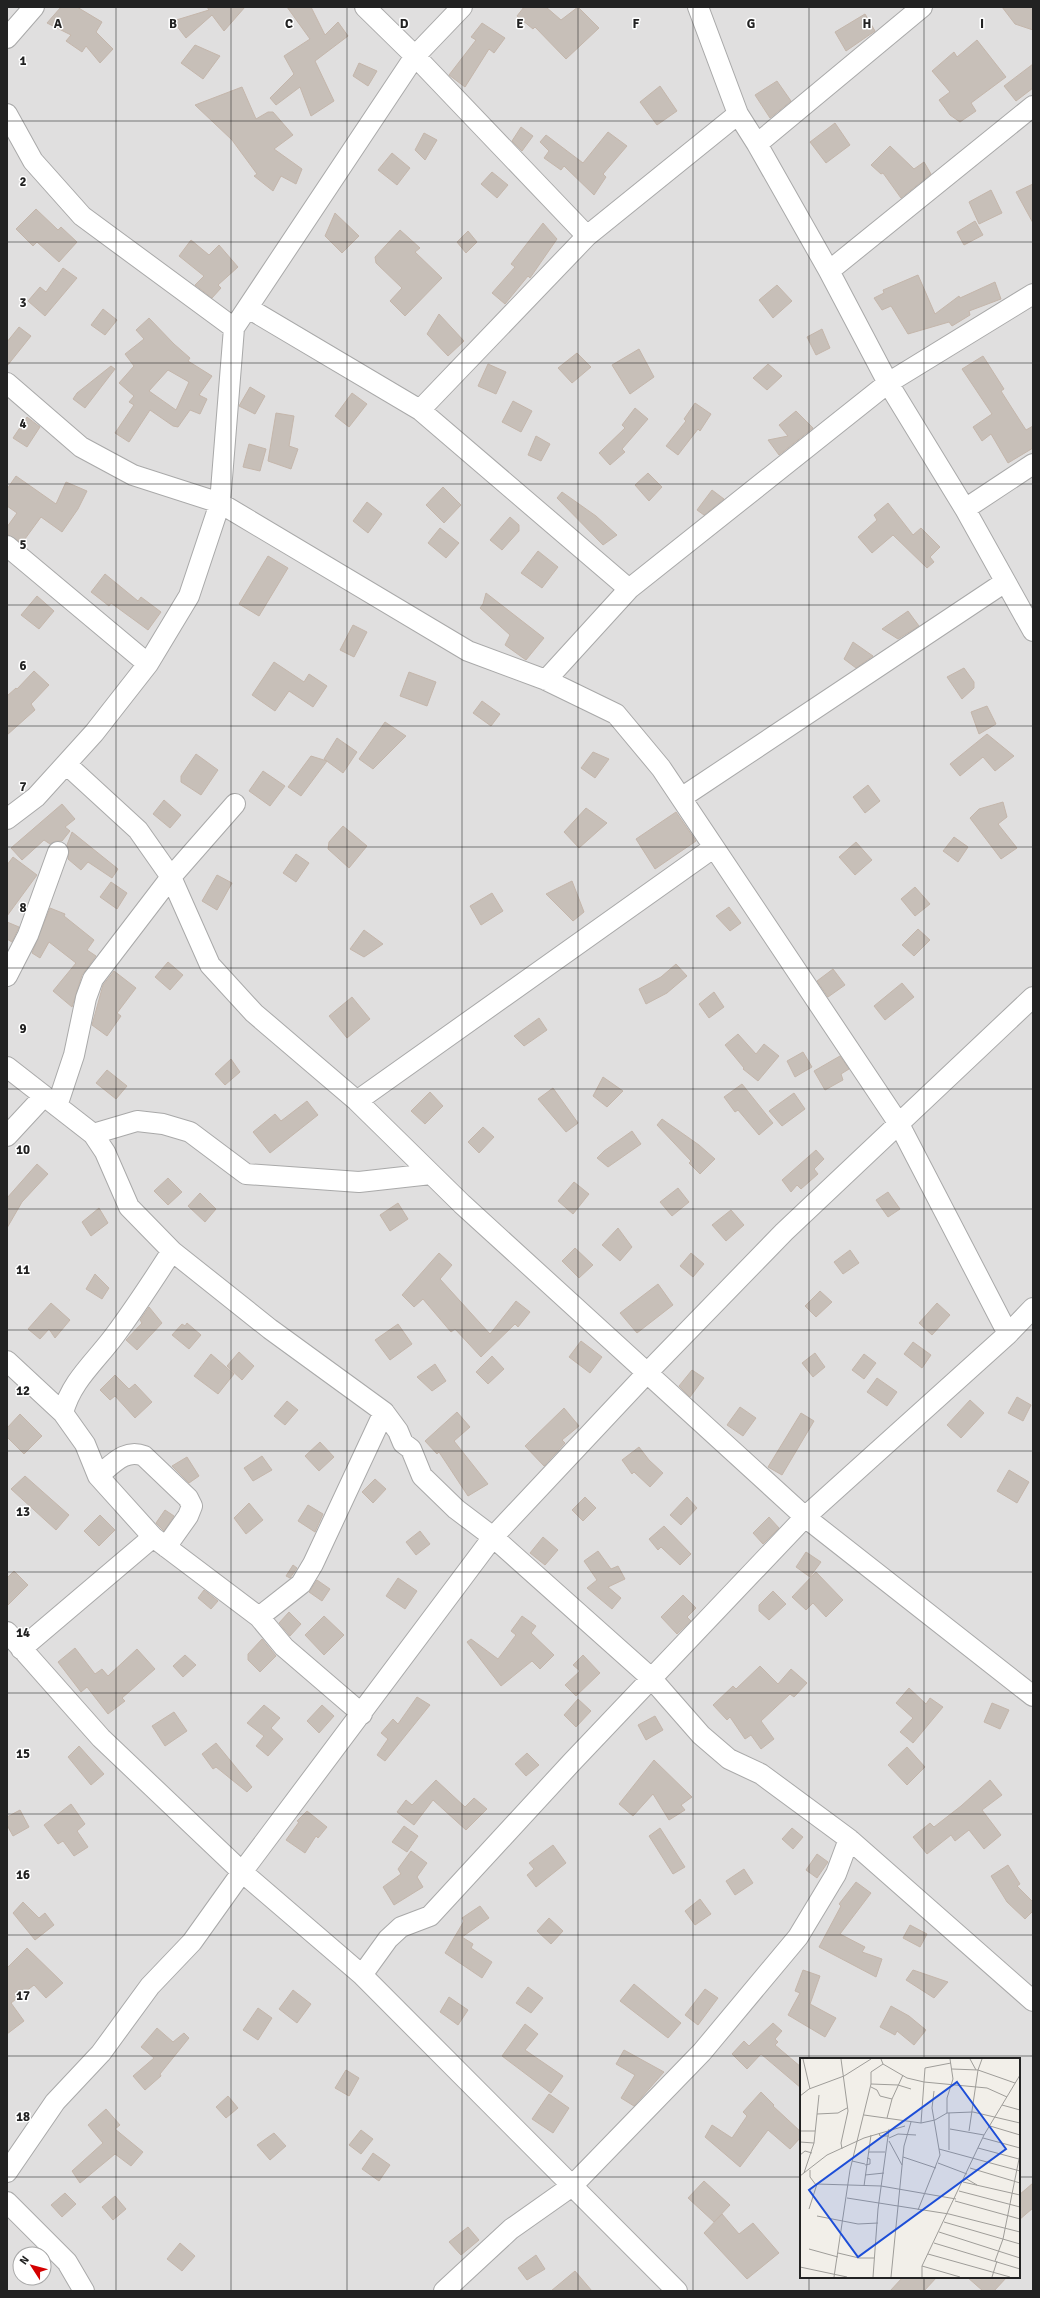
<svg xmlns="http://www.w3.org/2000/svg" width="1040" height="2298" font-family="Signika,sans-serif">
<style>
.residential{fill:#e0dfdf;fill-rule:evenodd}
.building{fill:#c7bfb8;stroke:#c4b6ab;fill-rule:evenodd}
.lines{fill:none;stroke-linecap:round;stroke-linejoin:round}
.minor-casing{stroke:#a9a9a9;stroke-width:22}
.minor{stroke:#fff;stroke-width:20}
.grid{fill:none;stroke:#222;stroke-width:1;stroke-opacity:0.55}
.inset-road{fill:none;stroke:#9f9d99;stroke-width:1}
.view{fill:#1d4ed8;fill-opacity:0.15;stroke:#1d4ed8;stroke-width:2}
.inset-edge{fill:none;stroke:#222;stroke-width:2}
.grid-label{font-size:13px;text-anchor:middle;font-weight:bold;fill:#222;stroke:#fff;stroke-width:3;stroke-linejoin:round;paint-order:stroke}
</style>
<rect width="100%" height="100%" fill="#f2efe9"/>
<path class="residential" d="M7 7H1033V2291H7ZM801 2059H1019V2277H801ZM20 2254H44V2278H20Z"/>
<path class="building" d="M61 7H77L102 22 96 32 113 49 100 63 86 46 82 52 66 41 71 35 47 23Z
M207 7H245L224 31 212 15 186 38 173 21 209 10Z
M287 7H311L325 35 338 22 348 36 315 61 334 101 311 116 300 87 276 105 270 98 294 74 284 56 310 39Z
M524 7H546L561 20 578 7 599 28 566 59 535 27 533 29 517 16Z
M1002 7H1033V30L1015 24Z
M865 14 875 31 846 51 835 32Z
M482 23 505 38 494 53 489 49 465 87 449 75 476 40 471 37Z
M977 40 1006 77 971 103 976 111 960 122 950 115 939 100 950 92 932 71 954 52 957 57Z
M195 45 220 56 203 79 181 63Z
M359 63 377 71 368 86 353 76Z
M1033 64V88L1016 101 1004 86Z
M777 81 791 101 770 118 755 95Z
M660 86 677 111 657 125 640 102Z
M242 87 256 119 268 112H273L293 135 274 149 302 169 296 184 281 176 273 191 254 176 257 174 232 140 195 105Z
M835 123 850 145 826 163 810 142Z
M521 127 533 136 522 151 512 141Z
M608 132 627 146 603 174 606 177 594 195 564 166 561 170 544 158 549 151 540 142 546 135 583 163Z
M424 133 437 140 425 160 415 150Z
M890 146 914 169 924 162 931 174 901 198 883 173 881 174 871 165Z
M392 153 410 168 397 185 378 170Z
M492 172 508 185 497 198 481 184Z
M1033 184V223L1016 192Z
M991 190 1002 213 979 224 969 202Z
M36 209 58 230 61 227 77 242 59 262 37 242 33 246 16 229Z
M335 213 359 236 342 253 325 236Z
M975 221 983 235 964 245 957 232Z
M543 223 557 239 530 278 528 276 505 304 492 293 515 267 511 264Z
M400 230 420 248 415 252 442 278 405 316 390 301 402 288 376 263 375 257Z
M468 231 477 242 466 253 457 242Z
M191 240 209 255 219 245 238 267 218 285 221 288 212 298 195 285 204 276 179 256Z
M63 268 77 278 45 316 28 301 40 287 46 292Z
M918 275 935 314 959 296 960 298 995 282 1001 299 969 311 970 315 952 326 949 322 908 334 891 306 882 310 874 298 884 293 883 290Z
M777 285 792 301 773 318 759 300Z
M103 309 117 320 105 335 91 325Z
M439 314 464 341 448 356 427 334Z
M149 318 174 344 190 358 188 361 212 376 199 395 207 399 200 414 190 410 178 427 173 426 150 410 129 442 115 433 134 405 129 402 134 396 119 383 134 366 125 354 144 339 136 330ZM168 370 189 382 176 410 149 391Z
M19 327 31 336 7 366V342Z
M822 329 830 348 816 355 807 337Z
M639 349 654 377 630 394 612 365Z
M577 353 591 367 572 383 558 368Z
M983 356 1004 389 1001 391 1026 430 1033 426V448L1008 463 991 434 982 441 973 427 992 414 962 369Z
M488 364 506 372 496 394 478 386Z
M768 364 782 376 767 390 753 378Z
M111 366 115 369 85 408 73 399 77 393Z
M250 387 265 396 255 414 239 406Z
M352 393 367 404 349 427 335 416Z
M513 401 532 411 521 432 502 422Z
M695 403 711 414 700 431 698 429 678 455 666 446 686 421 684 419Z
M635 408 648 419 622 449 625 452 610 465 599 453 625 428 622 425Z
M796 411 813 428 779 455 768 440 788 436 779 425Z
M276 413 294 416 289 446 298 449 291 469 268 461Z
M27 417 40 427 27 447 13 438Z
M536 436 550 444 541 461 528 455Z
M249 444 266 449 260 471 243 467Z
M648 473 662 487 649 501 635 485Z
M16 476 56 504 66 482 87 491 78 509 62 532 41 517 22 543 7 534V527L17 513 7 506V489Z
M443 487 461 505 444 523 426 505Z
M712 490 724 499 704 515 697 510Z
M562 492 596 516 617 535 603 545 557 498Z
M367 502 382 514 368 533 353 521Z
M888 503 913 535 921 528 940 547 930 557 934 562 927 568 893 535 872 553 858 537 877 520 874 515Z
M510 517 519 525V531L502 550 490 540Z
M440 528 459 543 446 558 428 543Z
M538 551 558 567 542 588 521 573Z
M268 556 288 568 259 616 239 604Z
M105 574 138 601 141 597 161 612 148 630 111 603 109 606 91 592Z
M486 593 544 638 526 660 505 645 510 635 480 608 483 604Z
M37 596 54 611 39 629 21 615Z
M908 611 919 626 898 639 882 629Z
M353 625 367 632 354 657 340 650Z
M853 642 873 656 856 668 844 659Z
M274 662 304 682 309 674 327 686 313 707 289 691 275 711 252 695Z
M964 668 974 682V688L962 699 947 677Z
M34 671 49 685 31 704 35 710 7 735V696L16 688 17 689Z
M409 672 436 682 427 706 400 696Z
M482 701 500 714 491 726 473 713Z
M987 706 996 724 979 734 971 712Z
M385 722 406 736 373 769 359 759Z
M987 734 1014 756 995 771 983 757 960 776 950 764Z
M337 738 357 752 343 773 324 759Z
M593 752 609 759 595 778 581 768Z
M196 754 218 770 201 795 181 782V776Z
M311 756 327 761 301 796 288 787Z
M263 771 285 786 270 806 249 791Z
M868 785 880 801 865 813 853 797Z
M164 800 181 815 170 828 153 814Z
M1003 802 1007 817 998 824 1017 848 1001 859 970 818 979 809Z
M62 804 75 819 65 827 70 831 62 841H56L50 844 44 840 22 860 11 848Z
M586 808 607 823 579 848 564 832Z
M676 812 696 841 655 869 636 839Z
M343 826 367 846 349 868 328 849 329 842Z
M72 832 118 869 112 878 88 862 81 870 68 859 69 850 67 845Z
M954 837 968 847 958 862 943 851Z
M856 842 872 860 855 875 839 857Z
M296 854 309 863 296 882 283 873Z
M13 857 37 875 7 916V865Z
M217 875 232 883 217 910 202 901Z
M572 881 584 912 573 921 546 894Z
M111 882 127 893 117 909 100 897Z
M915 887 930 904 915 916 901 899Z
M492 893 503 911 481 925 470 906Z
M729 907 741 923 730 931 716 916Z
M50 908 65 914 64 916 94 940 87 950 96 956 82 975 72 1007 53 991 76 963 49 942 40 958 32 953Z
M7 922 19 927 12 942 7 939Z
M918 929 930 940 914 956 902 945Z
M364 930 383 944 364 957 350 949Z
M168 962 183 975 170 990 155 977Z
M676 964 687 976 667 993 646 1004 639 989 661 977Z
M833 969 845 985 828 997 817 981Z
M114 971 136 988 117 1013 121 1016 107 1036 92 1025 103 985Z
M902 983 914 997 885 1020 874 1006Z
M714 992 724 1007 709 1018 699 1004Z
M352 997 370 1019 347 1038 329 1016Z
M539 1018 547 1030 524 1046 514 1036Z
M738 1034 756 1054 764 1044 779 1056 758 1081 743 1069 744 1068 725 1045Z
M803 1052 812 1067 795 1077 787 1061Z
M840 1056 849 1069 841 1074 843 1080 825 1090 814 1071Z
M231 1059 240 1072 225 1085 215 1074Z
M107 1070 127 1086 116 1099 96 1083Z
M603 1077 623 1091 607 1107 593 1096Z
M742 1084 773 1123 759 1135 738 1110 735 1112 724 1097Z
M553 1088 578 1123 566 1132 538 1099Z
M430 1092 443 1106 425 1124 411 1111Z
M794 1093 805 1109 782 1126 769 1111Z
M307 1101 318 1115 270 1153 253 1132 275 1114 281 1121Z
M662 1119 699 1145 715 1159 700 1174 689 1163 691 1161 657 1125Z
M483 1127 494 1137 479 1153 468 1142Z
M632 1131 641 1144 608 1167 597 1158 604 1151Z
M816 1150 824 1159 814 1169 818 1174 801 1189 797 1185 791 1192 782 1180Z
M37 1164 48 1174 22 1202 7 1228V1198Z
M168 1178 182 1192 168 1205 154 1191Z
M574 1182 589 1194 573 1214 558 1201Z
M678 1188 689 1202 672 1216 660 1202Z
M888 1192 900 1209 888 1217 876 1200Z
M200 1193 216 1209 205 1222 188 1206Z
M398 1203 408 1219 390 1231 380 1215Z
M99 1208 108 1223 91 1236 82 1222Z
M731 1210 744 1225 726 1241 712 1225Z
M618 1228 632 1247 620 1261 602 1245Z
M575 1248 593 1265 579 1278 562 1261Z
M850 1250 859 1263 843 1274 834 1262Z
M439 1253 452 1265 440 1279 490 1334 516 1301 530 1312 518 1327 515 1324 481 1357 455 1329 451 1332 423 1299 414 1307 402 1295Z
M691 1253 704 1264 693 1277 680 1266Z
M95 1274 109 1288 102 1299 86 1289Z
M658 1284 673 1305 637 1333 620 1313Z
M820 1291 832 1302 816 1317 805 1306Z
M51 1303 70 1320 55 1338 49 1329 40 1339 28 1329Z
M937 1303 950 1315 932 1335 919 1323Z
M149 1307 162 1323 137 1350 126 1340 142 1323 140 1320Z
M187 1323 201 1335 189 1349 172 1335 182 1324 185 1326Z
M398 1324 412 1344 390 1360 375 1340Z
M581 1341 602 1357 590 1373 569 1357Z
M913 1342 931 1355 922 1368 904 1354Z
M239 1352 254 1366 242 1380 227 1366Z
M815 1353 825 1367 813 1377 802 1363Z
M211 1354 234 1374 218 1394 194 1376Z
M864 1354 876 1363 864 1379 852 1370Z
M492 1356 504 1369 488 1384 476 1372Z
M435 1364 446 1381 432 1391 417 1377Z
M692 1370 704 1378 690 1397 679 1386Z
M115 1375 129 1389 135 1384 152 1402 135 1418 115 1396 110 1400 100 1390Z
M877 1378 897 1392 887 1406 867 1392Z
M1017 1397 1031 1405 1023 1421 1008 1413Z
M970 1400 984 1413 961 1438 947 1425Z
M287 1401 298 1410 285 1425 274 1416Z
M740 1407 756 1418 743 1436 727 1425Z
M564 1408 579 1426 562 1440 565 1443 544 1466 525 1446Z
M457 1412 470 1427 454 1441 488 1484 468 1496 439 1452 437 1454 425 1441Z
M801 1413 814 1421 782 1475 768 1467Z
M20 1414 42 1436 24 1454 7 1437V1428Z
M320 1442 334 1457 319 1471 305 1456Z
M639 1447 649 1460 663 1473 650 1487 634 1472 632 1474 622 1460Z
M262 1456 272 1470 253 1481 244 1468Z
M187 1457 199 1476 189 1483 172 1466Z
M1009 1470 1029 1482 1017 1503 997 1491Z
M25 1476 69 1515 56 1530 11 1489Z
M375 1479 386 1489 373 1503 362 1492Z
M585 1497 596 1508 583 1521 572 1510Z
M687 1497 697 1508 681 1525 670 1515Z
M249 1503 263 1520 246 1534 234 1518Z
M308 1505 323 1514 315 1532 298 1521Z
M165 1510 174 1516 164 1531 156 1523Z
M100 1515 115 1530 99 1546 84 1531Z
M769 1517 779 1528 763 1544 753 1533Z
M664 1526 691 1554 680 1565 661 1547 658 1550 649 1539Z
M420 1531 430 1544 416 1555 406 1542Z
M543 1537 558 1550 545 1565 530 1553Z
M598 1551 611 1569 618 1566 625 1579 608 1587 621 1598 612 1609 587 1588 597 1580 584 1561Z
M806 1552 821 1562 810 1577 796 1567Z
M293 1565 297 1568 290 1578 286 1576Z
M14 1571 28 1585 7 1606V1578Z
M816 1572 843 1600 826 1617 813 1603 806 1610 792 1597Z
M398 1578 417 1591 405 1609 386 1596Z
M317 1580 330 1589 322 1601 309 1592Z
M204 1590 218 1601 211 1609 198 1598Z
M773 1591 786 1604 769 1620 759 1611V1605Z
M683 1595 696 1608 687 1617 691 1621 677 1634 661 1617Z
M289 1612 301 1624 290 1636 279 1623Z
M324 1616 344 1635 324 1655 305 1635Z
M522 1616 536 1626 531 1633 554 1655 540 1669 532 1661 501 1686 467 1642 471 1639 498 1659 516 1635 511 1631Z
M262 1639 276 1656 260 1672 248 1660V1654Z
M75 1648 95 1674 102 1669 108 1676 137 1649 155 1669 122 1698 125 1701 108 1714 87 1687 81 1692 58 1662Z
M185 1655 196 1665 183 1677 173 1666Z
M583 1655 600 1673 576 1696 565 1685 580 1671 573 1665Z
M760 1666 778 1684 791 1669 807 1683 794 1697 790 1694 761 1721 774 1739 761 1749 751 1735 745 1739 730 1717 727 1720 713 1705 733 1686 736 1689Z
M909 1688 926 1704 930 1698 943 1707 913 1743 900 1732 913 1718 896 1703Z
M417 1697 430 1705 385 1761 377 1755 388 1739 381 1733 393 1719 398 1724Z
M578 1699 591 1711 576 1727 564 1715Z
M992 1703 1009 1710 1000 1729 984 1722Z
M264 1705 280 1718 271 1728 283 1739 268 1756 256 1746 264 1736 247 1723Z
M322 1705 334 1716 319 1733 307 1721Z
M174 1712 187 1731 165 1746 152 1726Z
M655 1716 663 1730 646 1740 638 1725Z
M216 1743 252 1787 247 1792 216 1767 213 1769 202 1754Z
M79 1746 104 1774 91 1785 68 1757Z
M907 1747 925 1767 907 1785 888 1765Z
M527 1753 539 1765 526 1776 515 1764Z
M654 1760 692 1797 681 1805 685 1810 669 1820 653 1794 633 1816 619 1804Z
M436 1780 465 1807 474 1798 487 1809 466 1830 433 1800 414 1825 397 1812 406 1800 412 1805Z
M990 1780 1002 1795 982 1810 1001 1835 984 1849 969 1830 955 1841 951 1835 927 1854 913 1837 930 1823 934 1827 961 1806Z
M71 1804 85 1824 77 1831 88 1847 74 1856 63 1841 58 1844 44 1825Z
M20 1810 29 1827 13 1836 7 1825V1817Z
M307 1811 327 1827 318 1838 316 1836 305 1853 286 1840 299 1822 297 1821Z
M404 1826 418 1836 407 1852 392 1842Z
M660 1828 685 1867 673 1874 649 1836Z
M792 1828 803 1837 793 1849 782 1839Z
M553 1845 566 1863 536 1887 527 1875 534 1869 529 1863Z
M411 1851 427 1863 417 1877 423 1887 394 1905 383 1887 401 1874 398 1869Z
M817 1854 828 1862 817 1878 806 1870Z
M1008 1865 1020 1884 1017 1886 1033 1902V1911L1025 1919 1007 1902 991 1876Z
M744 1869 753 1883 735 1895 726 1881Z
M856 1882 871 1893 840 1934 865 1947 862 1952 882 1959 876 1977 819 1947 841 1906 839 1904Z
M700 1899 711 1914 695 1925 685 1911Z
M23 1902 39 1918 45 1913 54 1925 35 1940 13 1913Z
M480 1906 489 1918 462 1937 473 1944 471 1948 492 1962 482 1978 445 1953 464 1921 462 1918Z
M549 1918 563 1931 551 1944 537 1931Z
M910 1925 927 1934 920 1947 903 1938Z
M27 1948 63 1983 46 1998 34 1985 11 2003 24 2021 7 2034V1968Z
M803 1970 820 1976 810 2004 836 2018 825 2037 788 2015 800 1993 795 1991Z
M913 1970 948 1982 934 1998 906 1980Z
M634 1984 681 2023 668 2038 620 2001Z
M528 1987 543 1998 531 2013 516 2003Z
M705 1989 718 1998 698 2025 685 2015Z
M293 1990 311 2004 297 2023 279 2009Z
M449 1997 468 2010 458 2025 440 2012Z
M891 2006 909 2016 926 2030 914 2045 897 2031 895 2035 880 2027Z
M258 2008 272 2018 258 2040 243 2030Z
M773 2023 782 2031 775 2039 778 2042 775 2045 801 2067V2088L761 2054 747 2069 732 2054 744 2041 749 2046Z
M525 2024 538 2034 525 2050 563 2076 551 2093 502 2056Z
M157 2028 173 2042 184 2033 189 2038 160 2074 161 2076 145 2090 133 2076 154 2058 141 2047Z
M624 2050 664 2072 634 2106 621 2098 635 2075 616 2064Z
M346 2070 359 2078 349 2096 335 2088Z
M761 2092 774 2105 773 2106 801 2132V2137L790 2149 768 2130 740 2167 705 2137 712 2125 732 2138 747 2116 743 2112Z
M549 2094 569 2108 553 2133 532 2119Z
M228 2096 238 2108 226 2118 216 2107Z
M106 2109 120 2125 115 2129 143 2152 131 2166 115 2154 80 2183 72 2171 103 2143 88 2125Z
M361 2130 373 2139 361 2154 349 2145Z
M274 2133 286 2146 270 2160 257 2145Z
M373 2153 390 2165 379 2181 362 2169Z
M704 2181 730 2205 714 2222 688 2198Z
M1033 2183V2208L1019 2220V2195Z
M65 2193 76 2204 62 2217 51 2205Z
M115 2196 126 2209 113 2220 102 2207Z
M722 2214 739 2234 753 2223 779 2253 747 2279 704 2233Z
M468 2227 479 2240 461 2255 449 2242Z
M180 2243 195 2256 182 2271 167 2259Z
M536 2255 545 2269 527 2280 518 2268Z
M575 2271 592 2291H551Z
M903 2277H937L924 2291H890Z
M967 2277H1007L994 2291H983Z"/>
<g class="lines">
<g class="minor-casing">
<path id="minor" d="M365 7 415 56 587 236
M698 7 738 114 757 144 829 271 888 383 965 509 1033 631
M7 38 34 7
M7 114 33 161 82 216 234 328
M757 144 922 7
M829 271 1033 106
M248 308 420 410 629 589
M7 383 81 447 133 475 220 503 468 651 546 680 616 714 661 768 899 1124 1008 1334
M420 410 587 236 738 114
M965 509 1033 464
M7 546 148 664
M546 680 629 589 888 383 1033 294
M66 764 138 830 171 877 210 965 254 1013 357 1101 462 1204 805 1517 1033 1696
M681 798 1005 582
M7 819 36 797 94 733 148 664 189 596 220 503 234 328 415 56 462 7
M7 976 28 935 58 852
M7 1067 93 1134 105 1152 129 1207 172 1251 270 1329 384 1412 398 1431 403 1443 411 1449 422 1476 456 1509 493 1537 651 1678 701 1735 729 1759 761 1774 849 1839 1033 2001
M357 1101 713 848
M57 1106 74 1055 86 998 93 979 171 877 235 804
M93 1134 137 1121 163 1124 190 1132 246 1174 359 1182 431 1174
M7 1136 44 1096
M7 1361 63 1413 85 1444 98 1476 153 1537 259 1617 284 1647 362 1714
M63 1413C71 1381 96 1361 115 1335 135 1308 154 1279 172 1251
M98 1476C112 1465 125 1448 144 1456L188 1498 192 1506 188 1516 166 1547
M259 1617 301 1584 313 1564 384 1412
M7 1632 101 1738 242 1872 362 1975 677 2291
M21 1649 153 1537
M362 1975 388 1939 401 1927 430 1916 572 1762 805 1517 1008 1334 1033 1308
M7 2172 55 2102 101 2053 150 1986 192 1942 242 1872 493 1537 647 1373 784 1232 1033 997
M7 2202 67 2262 84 2291
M444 2291 511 2229 572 2186 702 2052 798 1937 836 1874 849 1839"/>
</g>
<use href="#minor" class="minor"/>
</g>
<path class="grid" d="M116 7V2291M231 7V2291M347 7V2291M462 7V2291M578 7V2291M693 7V2291M809 7V2059M924 7V2059M7 121H1033M7 242H1033M7 363H1033M7 484H1033M7 605H1033M7 726H1033M7 847H1033M7 968H1033M7 1089H1033M7 1209H1033M7 1330H1033M7 1451H1033M7 1572H1033M7 1693H1033M7 1814H1033M7 1935H1033M7 2056H1033M7 2177H801M1019 2177H1033M809 2277V2291M924 2277V2291"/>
<g transform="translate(800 2058)">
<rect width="220" height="220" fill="#f2efe9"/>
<path class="inset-road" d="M3 1 10 31M41 1 48 53 41 85 42 91M81 1 83 6 107 20 124 24M170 1 176 12M152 11 178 12 215 25M124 24 187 30 207 39M71 26 98 27 111 31M71 29 77 32 80 38 92 41M0 38 9 31 44 18 71 1M202 47 220 52M147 55V40L153 21 150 1M17 56 38 55 47 50M64 57 121 65 135 62 147 55 173 54 220 65M87 60 92 41 103 17M121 65 125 10 151 5M190 68 220 77M150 71 184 77M0 73H15M169 73 178 12 182 1M79 75 80 78H89M89 80 98 76 116 77M183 80 220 90M89 83 102 107M0 84 14 85M178 90 219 101M139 91 220 113M149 92V55M69 94H85M0 97 5 93 12 95M103 99 136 110M52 103 65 106M138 105 167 116M65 107 70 106V101L67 100M170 110 220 125M10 112V119L16 127M4 115 14 85 19 37M65 117 84 115M0 118 27 97 64 80 105 68M165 120 177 127M163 124 220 137M64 128 71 77M159 133 220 149M47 140 149 156 220 174M155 143 220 161M9 151 17 126 81 128 156 141M118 152 140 97 132 50 134 33M17 158 58 166 78 165M144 164 220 186M139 174 220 200M134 185 220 211M9 191 38 199M38 195 59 200H74M128 196 210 219M195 203 203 181 220 96M122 208 160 219M0 209 47 219M34 219 50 112 71 26V14L83 6M73 219 78 151 89 71M91 219 104 88 111 64M122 219V208L184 77 220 17M192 219 197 203"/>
<path class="view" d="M157 24 206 91 58 199 9 132Z"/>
<rect width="220" height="220" class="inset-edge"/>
</g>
<g class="grid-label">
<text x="58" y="28">A</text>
<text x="173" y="28">B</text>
<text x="289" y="28">C</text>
<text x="404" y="28">D</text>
<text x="520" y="28">E</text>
<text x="636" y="28">F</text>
<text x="751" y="28">G</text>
<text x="867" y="28">H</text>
<text x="982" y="28">I</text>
<text x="23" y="65">1</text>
<text x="23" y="186">2</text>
<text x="23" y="307">3</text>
<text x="23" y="428">4</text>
<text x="23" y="549">5</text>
<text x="23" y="670">6</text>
<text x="23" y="791">7</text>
<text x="23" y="912">8</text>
<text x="23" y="1033">9</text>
<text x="23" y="1154">10</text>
<text x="23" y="1274">11</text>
<text x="23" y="1395">12</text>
<text x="23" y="1516">13</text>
<text x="23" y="1637">14</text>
<text x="23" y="1758">15</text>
<text x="23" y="1879">16</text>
<text x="23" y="2000">17</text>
<text x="23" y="2121">18</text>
</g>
<rect width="1040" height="2298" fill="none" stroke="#222222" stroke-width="16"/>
<g transform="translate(32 2266) rotate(306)"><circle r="19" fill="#ffffff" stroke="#a7a7a7"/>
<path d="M0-3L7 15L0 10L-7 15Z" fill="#d40000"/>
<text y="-6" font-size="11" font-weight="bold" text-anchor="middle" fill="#222222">N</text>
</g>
</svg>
